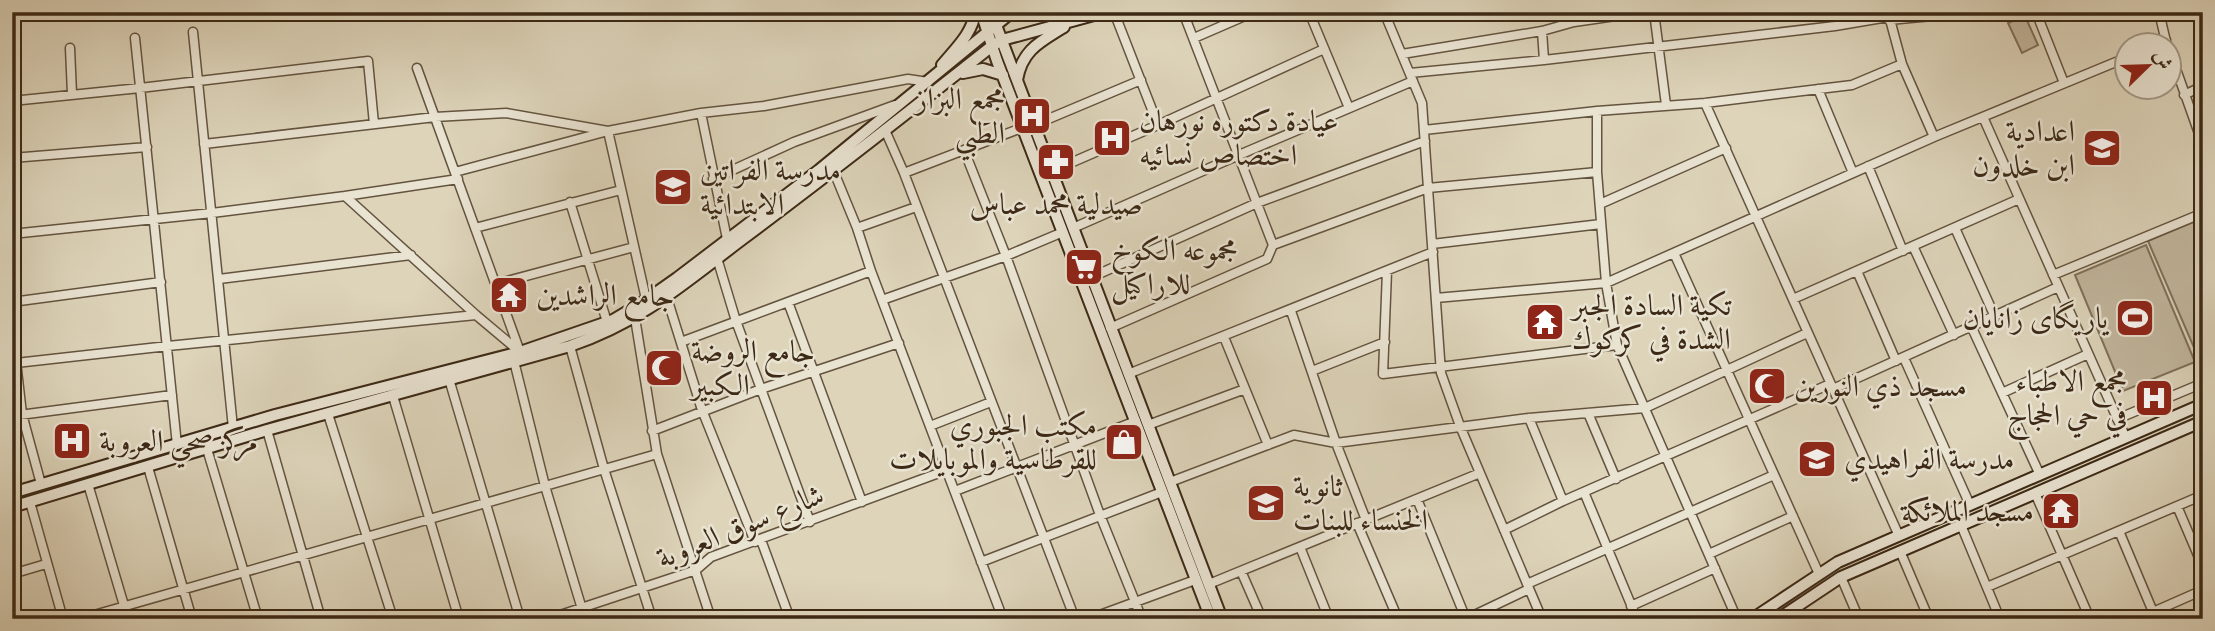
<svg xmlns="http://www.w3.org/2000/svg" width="2215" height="631" font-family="'IM FELL Double Pica',Amiri,serif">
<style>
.green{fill:#c2b79e;stroke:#7f705a;stroke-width:2}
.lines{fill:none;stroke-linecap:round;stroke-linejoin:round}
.street-casing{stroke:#64543f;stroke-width:11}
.secondary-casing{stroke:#3c2916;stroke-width:14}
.street{stroke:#e9e3d2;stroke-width:8}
.secondary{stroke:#e9e3d2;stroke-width:10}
.labels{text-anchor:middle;stroke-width:5;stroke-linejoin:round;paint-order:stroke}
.poi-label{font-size:30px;fill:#3c2916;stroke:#e9e3d2;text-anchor:start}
.street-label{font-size:30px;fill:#3c2916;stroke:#e9e3d2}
</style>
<rect width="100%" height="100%" fill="#ddd4ba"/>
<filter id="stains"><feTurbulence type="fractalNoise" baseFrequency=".00286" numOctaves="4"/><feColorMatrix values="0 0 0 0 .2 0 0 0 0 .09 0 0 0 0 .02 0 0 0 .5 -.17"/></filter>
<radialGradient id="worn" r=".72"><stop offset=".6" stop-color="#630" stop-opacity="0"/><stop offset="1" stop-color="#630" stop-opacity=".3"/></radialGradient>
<path class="green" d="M2025 16 2038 45 2022 53 2008 23Z
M2203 218V363L2201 364 2148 241Z
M2146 245 2195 362 2123 391 2075 275Z"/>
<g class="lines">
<g class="street-casing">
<path id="street" d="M1114 12 1158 125
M1183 12 1273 245
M1309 12 1349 108
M1384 12 1422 103 1441 373 1460 426 1542 619
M1654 12 1666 105
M1888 12 1902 64 1934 137
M2036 12 2064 83
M2159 12 2167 46
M1889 20 1975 12
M1542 31 1544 60
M193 32 233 428
M135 38 177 445
M1194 38 1254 12
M2154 46 2166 40
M70 48 72 94
M2170 52 2203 145
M1402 54 1542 31 1574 22 1643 12
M417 68 519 349
M1410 73 1544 60 1835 26 1888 17
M1818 89 1853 173
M2184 95 2203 86
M12 101 140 88 368 61 374 124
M1705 103 1899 536
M1597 111V172L1606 283 1617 345 1737 619
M701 113 727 239
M1983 117 2125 436
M1034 125 1141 80
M885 130 904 173 1075 619
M1424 130 1597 111 1705 103 1852 85 1902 64
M204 144 435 117 506 113 608 131 646 299
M964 150 1006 256 1100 515 1142 619
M12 158 147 147
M1868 166 1903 251
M1052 171 1158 125 1324 49
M455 172 608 131 701 113 764 106 908 79 928 82
M834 172 857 228 871 271 1003 619
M904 173 1024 127
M713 179 794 142 895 105
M345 196 458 179
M570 202 607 322
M1600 204 1726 148
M475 228 621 190
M857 228 916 207
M1073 228 1239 155 1413 81
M1955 228 1995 317
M12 234 212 213 345 196 476 315 520 352
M1432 244 1601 224
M1913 246 1954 335
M1674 253 1819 574
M717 258 736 321 810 522
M1387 271 1383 374 1617 345
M1857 271 1896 361
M2053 275 2203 213
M1092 277 1257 203 1425 141
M219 279 411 255
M496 284 634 247
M667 298 702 410 755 542
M1436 298 1606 283 1934 137 2128 57
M1793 299 2019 199
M882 300 1006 256 1063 232
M12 302 161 282
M788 302 862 502
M1291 311 1336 443 1366 520
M635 318 657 454 711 619
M12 326 22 414 41 484
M1110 328 1267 259 1273 245 1428 188 1597 172
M1972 328 2040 475
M1224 337 1268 445
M681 342 871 271
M570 346 604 469 652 619
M1904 358 1970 505
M514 361 545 486 585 619
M16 363 168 346 476 315
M1312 371 1385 342
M1128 374 1433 252
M449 379 520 619
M1833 389 2058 287
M2002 393 2088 354
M393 396 459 619
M1588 413 1616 479
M328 414 393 619
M12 416 172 395
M1529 418 1563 501
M2117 419 2203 383
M1148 425 1245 389
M930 426 991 402
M267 430 321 619
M652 431 761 389 899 343
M207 449 258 619
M148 467 192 619
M1170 482 1294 435 1336 443 1529 418 1645 408 1807 333
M88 484 128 619
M955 491 1136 421
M1584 492 1637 619
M2035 493 2090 619
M1417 499 1466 619 1529 589
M30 502 63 619
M2177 506 2203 567
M1357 523 1398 619
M1961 525 2000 619
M1504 530 1563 501 1830 384
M2119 531 2156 619
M761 540 790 619
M1300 547 1329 619
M1900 551 1929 619
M1709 554 1793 516
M981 562 1162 492
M1241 571 1262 619
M12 574 46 564
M1841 577 1859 619
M1209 584 1480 473
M1527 584 1774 475
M1987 587 2203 495
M1631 606 1715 568
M2153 612 2203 590
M80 619 657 454
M548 619 696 570 711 557 947 470
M1089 619 1195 580"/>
</g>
<g class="secondary-casing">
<path id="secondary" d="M981 12 997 61 1211 619
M991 12 1222 619
M1039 12 1063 24
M942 65C955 49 973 33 975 12
M963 73 983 69 1003 75
M1017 80C1022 50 1040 42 1064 27
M12 493 275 415 520 352 613 320 640 304 677 278 819 170 1012 12
M12 507 267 430 570 346C643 321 684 283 744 238 828 175 910 111 992 46L1002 40 1105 12
M1752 619 1838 562 2203 404
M1778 619 1841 577 2203 421"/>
</g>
<use href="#street" class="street"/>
<use href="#secondary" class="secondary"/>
</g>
<defs>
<g id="hospital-square" transform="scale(2.0125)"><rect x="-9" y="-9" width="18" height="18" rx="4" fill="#8f2418" stroke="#e9e3d2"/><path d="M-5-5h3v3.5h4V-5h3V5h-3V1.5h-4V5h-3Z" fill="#fff"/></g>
<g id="school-square" transform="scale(2.0125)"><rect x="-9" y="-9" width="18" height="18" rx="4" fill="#8f2418" stroke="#e9e3d2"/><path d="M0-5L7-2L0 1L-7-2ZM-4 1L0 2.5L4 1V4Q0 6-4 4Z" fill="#fff"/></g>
<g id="pharmacy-square" transform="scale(2.0125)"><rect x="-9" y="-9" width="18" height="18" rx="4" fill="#8f2418" stroke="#e9e3d2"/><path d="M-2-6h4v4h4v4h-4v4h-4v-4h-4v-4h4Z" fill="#fff"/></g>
<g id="supermarket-square" transform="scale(2.0125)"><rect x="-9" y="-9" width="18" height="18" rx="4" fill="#8f2418" stroke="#e9e3d2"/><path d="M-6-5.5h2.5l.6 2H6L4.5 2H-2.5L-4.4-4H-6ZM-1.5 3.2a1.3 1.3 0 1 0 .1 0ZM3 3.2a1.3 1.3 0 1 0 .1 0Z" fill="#fff"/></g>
<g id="temple-square" transform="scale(2.0125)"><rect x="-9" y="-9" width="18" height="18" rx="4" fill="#8f2418" stroke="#e9e3d2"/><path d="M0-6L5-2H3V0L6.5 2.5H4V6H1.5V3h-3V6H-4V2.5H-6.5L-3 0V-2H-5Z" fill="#fff"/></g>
<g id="stadium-square" transform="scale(2.0125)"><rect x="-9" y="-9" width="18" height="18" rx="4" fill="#8f2418" stroke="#e9e3d2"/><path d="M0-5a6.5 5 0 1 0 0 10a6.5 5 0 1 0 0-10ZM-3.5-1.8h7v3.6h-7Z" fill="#fff"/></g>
<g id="mosque-square" transform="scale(2.0125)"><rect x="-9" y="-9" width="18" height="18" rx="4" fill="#8f2418" stroke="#e9e3d2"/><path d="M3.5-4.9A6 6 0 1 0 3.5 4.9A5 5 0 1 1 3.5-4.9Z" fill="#fff"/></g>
<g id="shop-square" transform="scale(2.0125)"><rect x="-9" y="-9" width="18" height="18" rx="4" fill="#8f2418" stroke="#e9e3d2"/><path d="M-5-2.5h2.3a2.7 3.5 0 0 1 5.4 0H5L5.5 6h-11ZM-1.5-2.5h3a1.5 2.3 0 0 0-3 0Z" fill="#fff"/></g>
</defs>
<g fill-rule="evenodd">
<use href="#hospital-square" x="1032" y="116"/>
<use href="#hospital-square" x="1112" y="138"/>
<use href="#school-square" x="2102" y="148"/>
<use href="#pharmacy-square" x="1056" y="162"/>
<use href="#school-square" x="673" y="187"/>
<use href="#supermarket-square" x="1084" y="267"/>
<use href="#temple-square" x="509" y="295"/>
<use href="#stadium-square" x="2135" y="318"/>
<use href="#temple-square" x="1545" y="322"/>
<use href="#mosque-square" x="664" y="368"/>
<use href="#mosque-square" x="1767" y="386"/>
<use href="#hospital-square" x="2154" y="398"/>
<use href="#hospital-square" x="72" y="441"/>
<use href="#shop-square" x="1124" y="442"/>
<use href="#school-square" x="1817" y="459"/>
<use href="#school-square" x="1266" y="503"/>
<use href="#temple-square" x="2061" y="511"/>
</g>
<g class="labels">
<g class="poi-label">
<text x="1005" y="109" text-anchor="end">مجمع البزاز<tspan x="1005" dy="34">الطبي</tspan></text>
<text x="1139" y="131">عيادة دكتوره نورهان<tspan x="1139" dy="34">اختصاص نسائيه</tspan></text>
<text x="2075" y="141" text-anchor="end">اعدادية<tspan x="2075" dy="34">ابن خلدون</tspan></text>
<text x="700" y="180">مدرسة الفراتين<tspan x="700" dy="34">الابتدائية</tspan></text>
<text x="1056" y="214" text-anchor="middle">صيدلية محمد عباس</text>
<text x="1111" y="260">مجموعه الكوخ<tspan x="1111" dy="34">للاراكيل</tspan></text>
<text x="536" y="305">جامع الراشدين</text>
<text x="1572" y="315">تكية السادة الجبر<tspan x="1572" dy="34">الشدة في كركوك</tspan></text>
<text x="2108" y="328" text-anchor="end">یاریگای زانایان</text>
<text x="691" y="361">جامع الروضة<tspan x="691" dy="34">الكبير</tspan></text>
<text x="2127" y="391" text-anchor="end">مجمع الاطباء<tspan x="2127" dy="34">في حي الحجاج</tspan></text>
<text x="1794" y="396">مسجد ذي النورين</text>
<text x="1097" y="435" text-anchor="end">مكتب الجبوري<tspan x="1097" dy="34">للقرطاسية والموبايلات</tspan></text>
<text x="99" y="451">مركز صحي العروبة</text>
<text x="1844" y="469">مدرسة الفراهيدي</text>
<text x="1293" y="496">ثانوية<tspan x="1293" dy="34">الخنساء للبنات</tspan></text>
<text x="2034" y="521" text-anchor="end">مسجد الملائكة</text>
</g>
<g class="street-label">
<text transform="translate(740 526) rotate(-22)" y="10">شارع سوق العروبة</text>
</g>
</g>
<rect width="2215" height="631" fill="none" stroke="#ddd4ba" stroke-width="42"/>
<rect x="14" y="14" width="2187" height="603" fill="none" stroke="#3c2916" stroke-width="3.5"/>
<rect x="21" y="21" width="2173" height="589" fill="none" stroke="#3c2916" stroke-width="2"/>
<g transform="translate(2148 66) rotate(67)"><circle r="33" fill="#e9e3d2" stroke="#a49987" stroke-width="2"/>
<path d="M0-5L12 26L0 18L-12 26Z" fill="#8f2418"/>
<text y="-10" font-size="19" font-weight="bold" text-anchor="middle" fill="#3c2916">ش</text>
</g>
<rect width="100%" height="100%" filter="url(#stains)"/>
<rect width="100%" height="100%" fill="url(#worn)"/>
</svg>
